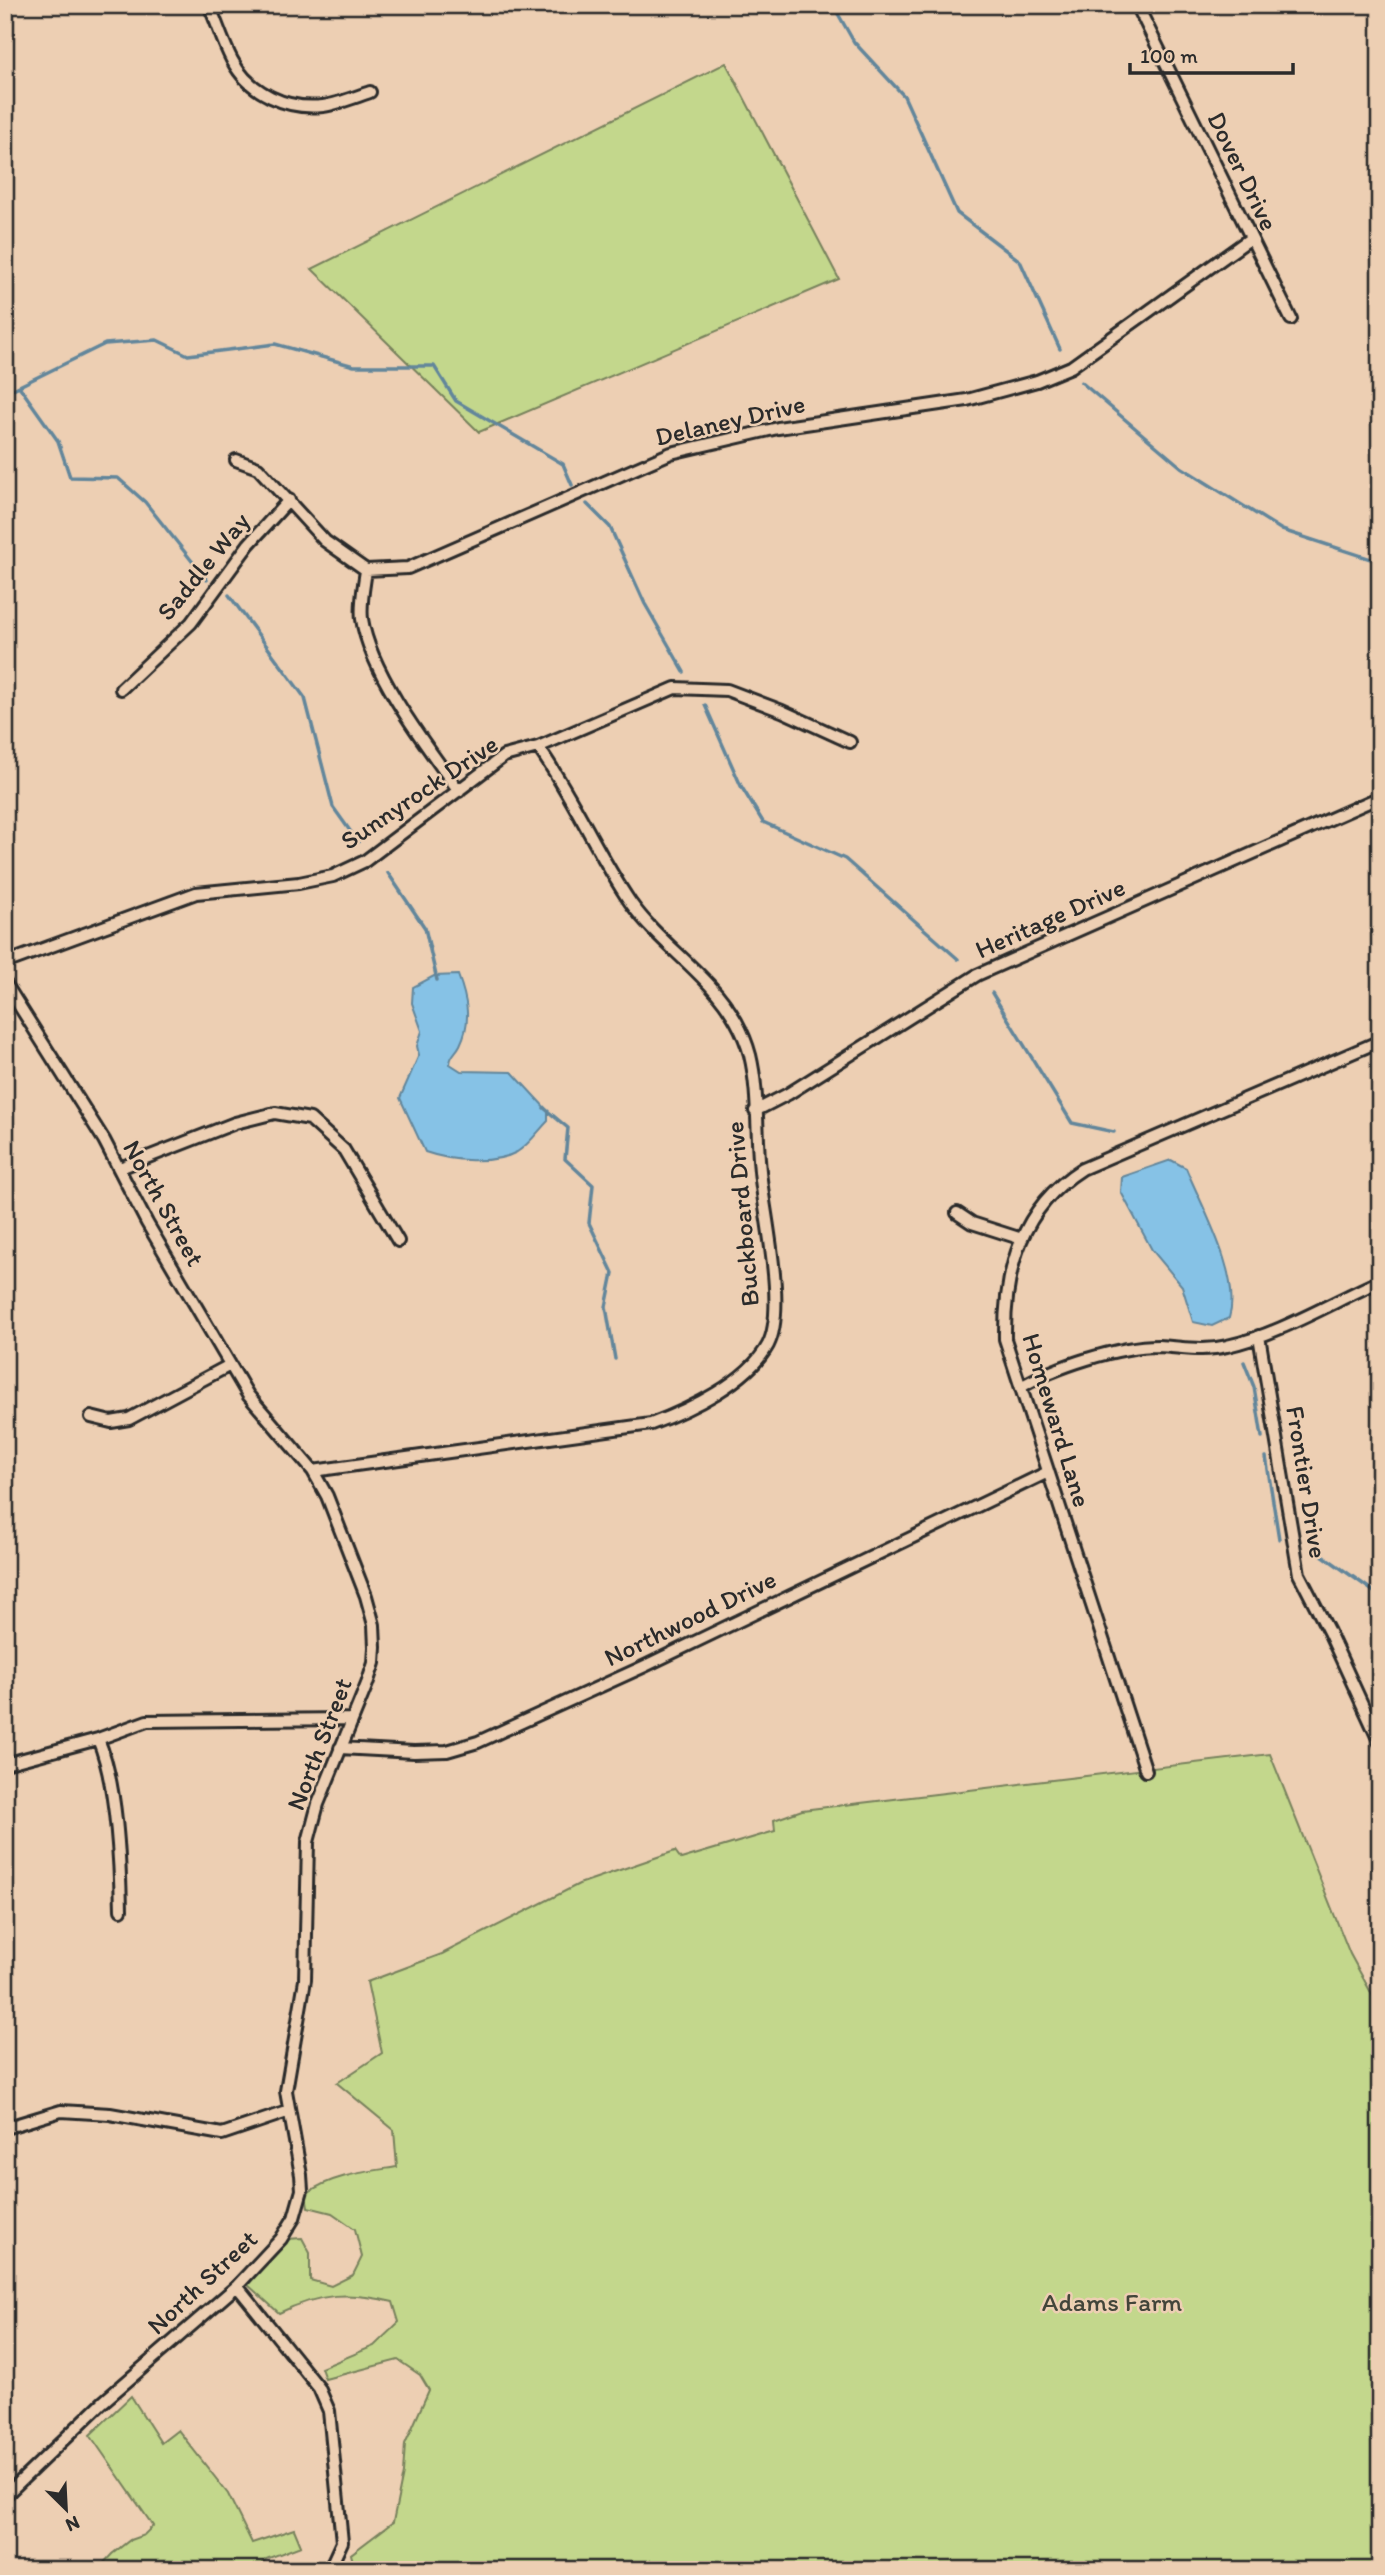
<svg xmlns="http://www.w3.org/2000/svg" width="1385" height="2575" font-family="Itim,sans-serif">
<style>
.green{fill:#c3d78c;stroke:#77815c;stroke-width:2}
.water{fill:#86c2e6;stroke:#62869b;stroke-width:2}
.lines{fill:none;stroke-linecap:round;stroke-linejoin:round}
.stream{stroke:#62869b;stroke-width:3.5}
.minor-casing{stroke:#2b2b2b;stroke-width:16}
.minor{stroke:#edcfb3;stroke-width:10}
.labels{text-anchor:middle;stroke-width:5;stroke-linejoin:round;paint-order:stroke}
.street-label{font-size:26px;fill:#2b2b2b;stroke:#edcfb3}
.park-label{font-size:26px;fill:#42453a;stroke:#edcfb3}
</style>
<rect width="100%" height="100%" fill="#edcfb3"/>
<filter id="ink" filterUnits="userSpaceOnUse"><feTurbulence type="fractalNoise" baseFrequency=".0143" numOctaves="2"/><feDisplacementMap in="SourceGraphic" scale="14" xChannelSelector="R" yChannelSelector="G"/><feConvolveMatrix kernelMatrix="1 2 1 2 8 2 1 2 1" color-interpolation-filters="sRGB"/></filter>
<g filter="url(#ink)">
<path class="green" d="M726 63 839 279 479 432 312 269Z
M1270 1754 1350 1954 1380 2009V2570H355L351 2554 393 2522 403 2473 405 2444 429 2390 420 2375 398 2360 325 2379 321 2368 374 2346 399 2322 393 2302C350 2291 319 2293 279 2313L248 2285 287 2239 302 2238 310 2253V2280L331 2286 353 2275 362 2257 355 2229 332 2213 308 2207 306 2194C332 2175 365 2172 397 2167L394 2130 337 2083 382 2053 367 1982 442 1954 579 1884 675 1851 681 1859 775 1831 774 1820 802 1810Z
M131 2396 161 2443 178 2430 228 2494 252 2543 294 2529 301 2546 266 2559 258 2570H164L142 2564 133 2570H87L100 2567 112 2554 130 2540 144 2535 153 2526 90 2435Z"/>
<path class="water" d="M458 975C467 999 472 1021 460 1045 456 1053 450 1055 450 1064L461 1071 512 1072 548 1111V1121C539 1130 529 1145 517 1152 493 1165 451 1161 425 1152L400 1098 419 1055 417 1046 422 1031 412 1003 413 987 434 976Z
M1171 1160 1186 1168C1202 1207 1242 1277 1229 1318L1212 1326 1193 1322 1182 1286 1152 1250 1121 1192 1122 1177Z"/>
<g class="lines">
<path class="stream" d="M833 5 854 42 904 96 957 213 1020 261 1060 349
M1081 382 1181 467 1282 530 1380 562
M19 386 58 441 70 477 118 478 145 502 207 580
M5 393 105 344 157 340 188 355 275 344 354 366H434L456 401 563 464 572 485
M587 504 610 527 645 604 684 672
M229 595 305 698 333 807 358 842
M705 705 741 786 763 822 845 859 958 959
M388 873 425 928 437 980
M992 993 1072 1123 1114 1132
M544 1108 568 1128 565 1159 593 1185 589 1223 613 1273 606 1307 615 1359
M1244 1362 1254 1387 1262 1437
M1266 1457 1279 1539
M1315 1550 1380 1596"/>
<g class="minor-casing">
<path id="minor" d="M209 5C217 23 223 43 232 60 249 93 287 110 323 106 338 104 355 97 370 92
M1137 5 1291 319
M236 460 258 468 325 541 366 570 408 568 671 453 778 428 967 400 1037 381 1071 367 1251 238
M366 570C364 586 360 603 362 619 370 673 427 747 459 791
M121 689 191 623 249 544 289 500
M5 963 196 893 299 883 333 876 365 861 504 756 538 747 675 688 727 690 782 711 850 742
M5 983 104 1140 147 1223 248 1395 313 1471 327 1496 366 1596 374 1625 375 1647 374 1663 367 1684 318 1804 308 1842 305 1980 286 2091 301 2175 302 2190 294 2218 281 2239 237 2286 103 2402 5 2496
M755 1111 788 1094 977 975 1380 797
M120 1168 235 1123 275 1113 310 1119 344 1150 398 1241
M957 1213 972 1223 1022 1239
M1259 1336 1299 1574 1329 1632 1380 1743
M1021 1387C1054 1367 1119 1346 1158 1346 1182 1347 1203 1352 1227 1346 1278 1335 1332 1302 1380 1281
M91 1417 111 1422 129 1419 230 1365
M313 1471 651 1424C689 1410 748 1382 768 1345 787 1308 764 1214 760 1171 756 1133 759 1092 750 1055 747 1044 741 1030 736 1021 709 973 661 946 630 902 596 852 573 796 538 747
M98 1739C117 1783 120 1861 121 1910
M340 1748 414 1752 447 1751 478 1742 645 1666 1048 1472
M5 1764 98 1739 147 1721 351 1719
M1146 1771 1005 1339C1004 1270 1021 1208 1082 1169L1380 1041
M5 2128 61 2111 110 2114 222 2134 287 2112
M237 2286 319 2388 329 2411 342 2542 329 2570"/>
</g>
<use href="#minor" class="minor"/>
</g>
</g>
<g class="labels">
<g class="street-label">
<text transform="translate(1243 171) rotate(64)" y="9">Dover Drive</text>
<text transform="translate(730 420) rotate(-13)" y="9">Delaney Drive</text>
<text transform="translate(203 566) rotate(-51)" y="9">Saddle Way</text>
<text transform="translate(419 792) rotate(-34)" y="9">Sunnyrock Drive</text>
<text transform="translate(1050 918) rotate(-24)" y="9">Heritage Drive</text>
<text transform="translate(164 1203) rotate(61)" y="9">North Street</text>
<text transform="translate(742 1214) rotate(-95)" y="9">Buckboard Drive</text>
<text transform="translate(1057 1420) rotate(73)" y="9">Homeward Lane</text>
<text transform="translate(1307 1482) rotate(81)" y="9">Frontier Drive</text>
<text transform="translate(690 1618) rotate(-26)" y="9">Northwood Drive</text>
<text transform="translate(319 1744) rotate(-69)" y="9">North Street</text>
<text transform="translate(202 2282) rotate(-43)" y="9">North Street</text>
</g>
<g class="park-label">
<text x="1112" y="2311">Adams Farm</text>
</g>
</g>
<rect width="1385" height="2575" fill="none" stroke="#edcfb3" stroke-width="28"/>
<rect x="14" y="14" width="1357" height="2547" fill="none" stroke="#2b2b2b" stroke-width="2.5" filter="url(#ink)"/>
<g transform="translate(66 2509) rotate(156)" stroke="#edcfb3" stroke-width="5" paint-order="stroke">
<path d="M0-5L12 26L0 18L-12 26Z" fill="#2b2b2b"/>
<text y="-10" font-size="19" font-weight="bold" text-anchor="middle" fill="#2b2b2b">N</text>
</g>
<path d="M1130 63v10h163v-10" fill="none" stroke="#2b2b2b" stroke-width="3.5"/>
<text x="1140" y="63" font-size="21" fill="#2b2b2b" stroke="#edcfb3" stroke-width="5" paint-order="stroke">100 m</text>
</svg>
